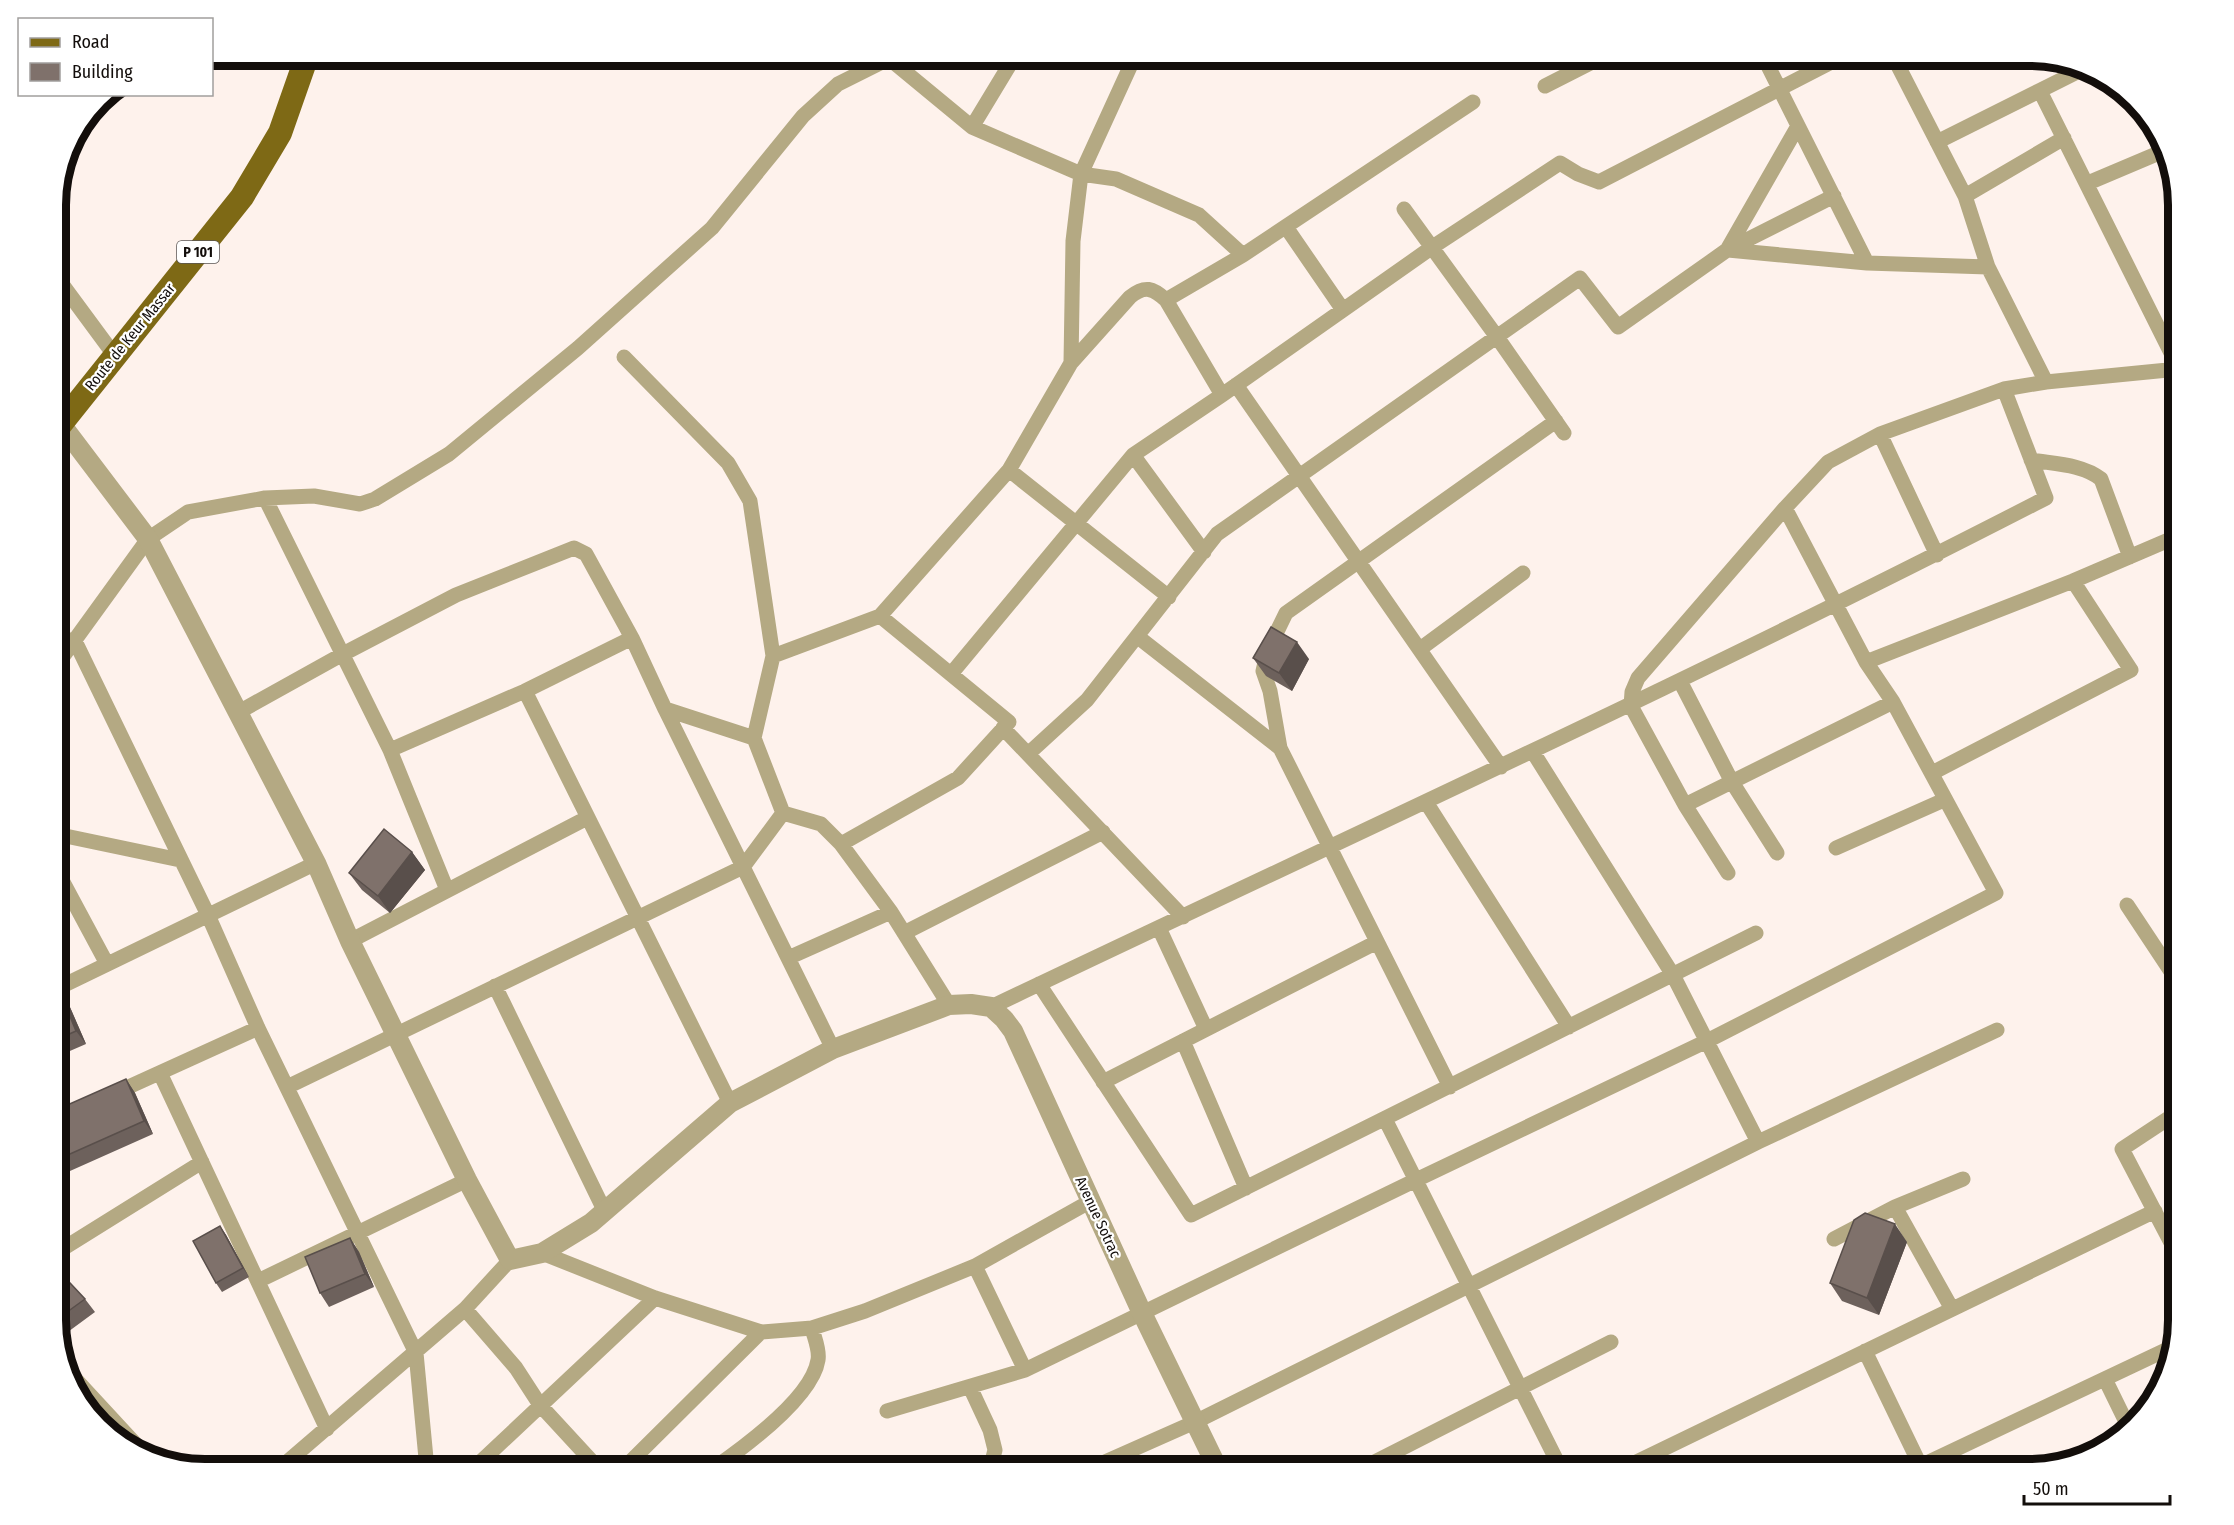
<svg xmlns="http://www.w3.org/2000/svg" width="2234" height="1525" font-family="'Fira Sans Condensed',sans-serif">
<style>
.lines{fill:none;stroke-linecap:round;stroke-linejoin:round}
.minor{stroke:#b4a983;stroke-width:15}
.tertiary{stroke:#b4a983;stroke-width:20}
.primary{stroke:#7e6915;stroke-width:24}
.wall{fill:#6d615c}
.shaded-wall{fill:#594f4b}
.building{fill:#7f716b;stroke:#594f4b;stroke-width:1.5}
.labels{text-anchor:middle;stroke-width:4.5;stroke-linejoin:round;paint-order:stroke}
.shield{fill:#fff;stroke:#5a5654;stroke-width:1.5}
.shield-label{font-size:14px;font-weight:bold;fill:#130e0b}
.street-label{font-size:15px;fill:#130e0b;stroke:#fff}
.rim{fill:none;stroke:#130e0b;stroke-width:8}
</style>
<rect width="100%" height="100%" fill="#fef2ec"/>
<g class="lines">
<path class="minor" d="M886 56 972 127 1081 174 1116 179 1199 215 1243 255
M1763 56 1867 263
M1893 56 1965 196 1988 267 2046 382
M1545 86 1604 56
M2040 91 2178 367
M972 127 1015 56
M1937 142 2079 71
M2088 183 2166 150
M1965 196 2064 138
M1404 209 1497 337 1564 433
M1286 227 1343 310
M1727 250 1798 126
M1728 250 1867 263 1988 267
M56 276 115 356
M1166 300 1243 255 1473 102
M624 357 728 463 750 501 773 656 754 738 783 813
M1071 363 1073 241 1081 174 1135 56
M1236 385 1501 767
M1880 434 1937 555
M1133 455 1204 552
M2031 460C2054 464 2082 464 2101 479L2130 557
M1009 470 1169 597
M265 498 390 750 447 890
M1138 637 1280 748
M74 639 208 915 258 1028 416 1353 427 1469
M1420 649 1523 573
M773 656 880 616 1009 470 1071 363 1130 297C1145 285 1153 288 1166 300L1222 395
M1866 662 2073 581 2178 536
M56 666 148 539 188 512 265 498 314 496 360 504 375 499 449 454 578 348 712 228 803 116 838 84 890 58 891 56
M951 674 1133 455 1222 395 1431 248 1560 163 1578 174 1599 182 1843 56
M1680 681 1732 782 1777 853
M525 691 730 1103
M665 709 754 738
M237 713 343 654 456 595 574 548 586 554 632 638 665 709 833 1049
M1003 728 1183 917
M390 750 525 691 632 638
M1533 752 1673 975 1758 1142
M1028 754 1087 700 1217 534 1580 278 1618 327 1727 250 1834 196
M1932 773 2131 670 2073 581
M1426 802 1569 1027
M1685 805 1893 702
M783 813 821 824 841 844 891 912 949 1005
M56 834 180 860
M841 844 958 778 1009 722 880 616
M1836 848 1944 800
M56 869 107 964
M1728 873 1685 805 1631 706 1632 692 1638 678 1785 508 1828 462 1880 434 2004 389 2046 382 2178 369
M2127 905 2178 982
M1159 928 1206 1029
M904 933 1103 832
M350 941 587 818
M788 958 891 912
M1039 984 1191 1215 1756 933
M495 986 605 1212
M56 989 316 863
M991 1007C1343 839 1699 677 2046 498L2004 389
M1183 1041 1246 1188
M160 1073 327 1429
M1103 1082 1377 942
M287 1087 743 867 783 813
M1450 1087 1280 748 1270 691 1263 671 1268 650 1286 613 1556 421
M113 1094 258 1028
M2178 1112 2122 1149 2178 1256
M1385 1119 1561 1469
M1895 1207 1952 1309
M1834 1239 1895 1207 1963 1179
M56 1253 202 1162
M542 1253 655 1298 761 1332 812 1328 865 1311 975 1266 1091 1201
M975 1266 1025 1370
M258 1281 467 1180
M465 1309 516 1368 540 1405 599 1469
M1865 1351 1922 1469
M68 1371 141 1450
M2105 1379 2128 1426
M970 1387 990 1430 995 1450 990 1469
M887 1411 1025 1370 1416 1180 1707 1041 1996 893 1893 702 1866 662 1785 508
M279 1469 465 1309 510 1260
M473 1469 655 1298
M623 1469 761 1332
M713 1469C743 1448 812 1398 818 1360 820 1350 814 1337 812 1328
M1089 1469 1195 1422 1758 1142 1997 1030
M1361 1469 1611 1342
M1622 1469 2155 1211
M1914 1469 2170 1348"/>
<path class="tertiary" d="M61 424 148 539 316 863 350 941 467 1180 510 1260 542 1253 591 1223 730 1103 833 1049 949 1005 971 1004 991 1007 1004 1019 1013 1031 1142 1313 1218 1469"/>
<path class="primary" d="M56 430 242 197 280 133 307 56"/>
</g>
<path class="wall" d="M1253 658 1309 659 1292 691 1266 676Z
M412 852 425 870 390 913 362 890 349 873Z
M56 985 66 998 86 1044 56 1057Z
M126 1079 135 1093 153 1134 70 1171 61 1158Z
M220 1226 226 1235 249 1277 222 1292 216 1283Z
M350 1238 359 1252 374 1287 329 1307 320 1293Z
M1907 1242 1879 1315 1842 1301 1830 1283Z
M56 1268 85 1299 95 1312 61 1337 57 1333 56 1329Z"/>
<path class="shaded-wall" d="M1297 642 1309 659 1292 691 1279 673Z
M412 852 425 870 390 913 378 896Z
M57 985 66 998 86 1044 76 1031Z
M126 1079 135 1093 153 1134 144 1121Z
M1895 1224 1907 1242 1879 1315 1867 1298Z
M220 1226 226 1235 249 1277 243 1268Z
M350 1238 359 1252 374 1287 365 1274Z"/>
<path class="building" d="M1271 627 1297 642 1279 673 1253 658Z
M384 829 412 852 378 896 349 873Z
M56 985H57L76 1031 56 1040Z
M126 1079 144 1121 61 1158 56 1147V1110Z
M1865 1213 1895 1224 1867 1298 1830 1283 1854 1220Z
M220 1226 243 1268 216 1283 193 1241Z
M350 1238 365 1274 320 1293 305 1257Z
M56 1268 85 1299 56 1320Z"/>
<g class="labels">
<rect class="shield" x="177" y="241" width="42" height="22" rx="4.5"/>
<g class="shield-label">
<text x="198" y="257">P 101</text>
</g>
<g class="street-label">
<text transform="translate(130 337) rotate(-51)" y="5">Route de Keur Massar</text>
<text transform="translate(1098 1217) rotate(65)" y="5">Avenue Sotrac</text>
</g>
</g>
<path d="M0 0H2234V1525H0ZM205 66H2029A139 139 0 0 1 2168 205V1320A139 139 0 0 1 2029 1459H205A139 139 0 0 1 66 1320V205A139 139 0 0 1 205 66Z" fill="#fff" fill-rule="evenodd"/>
<path class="rim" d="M205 66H2029A139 139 0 0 1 2168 205V1320A139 139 0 0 1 2029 1459H205A139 139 0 0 1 66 1320V205A139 139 0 0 1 205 66Z"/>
<rect x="18" y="18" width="195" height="78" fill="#ffffff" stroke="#a19f9d" stroke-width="1.5"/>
<rect x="30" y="38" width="30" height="9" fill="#7e6915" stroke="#a19f9d" stroke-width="1.5"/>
<text x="72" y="48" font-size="18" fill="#130e0b">Road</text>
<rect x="30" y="63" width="30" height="18" fill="#7f716b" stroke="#a19f9d" stroke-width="1.5"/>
<text x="72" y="78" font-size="18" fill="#130e0b">Building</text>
<path d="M2024 1495v9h146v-9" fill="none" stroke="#130e0b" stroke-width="3"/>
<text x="2033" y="1495" font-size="18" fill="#130e0b" stroke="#ffffff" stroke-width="4.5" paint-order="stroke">50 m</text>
</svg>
